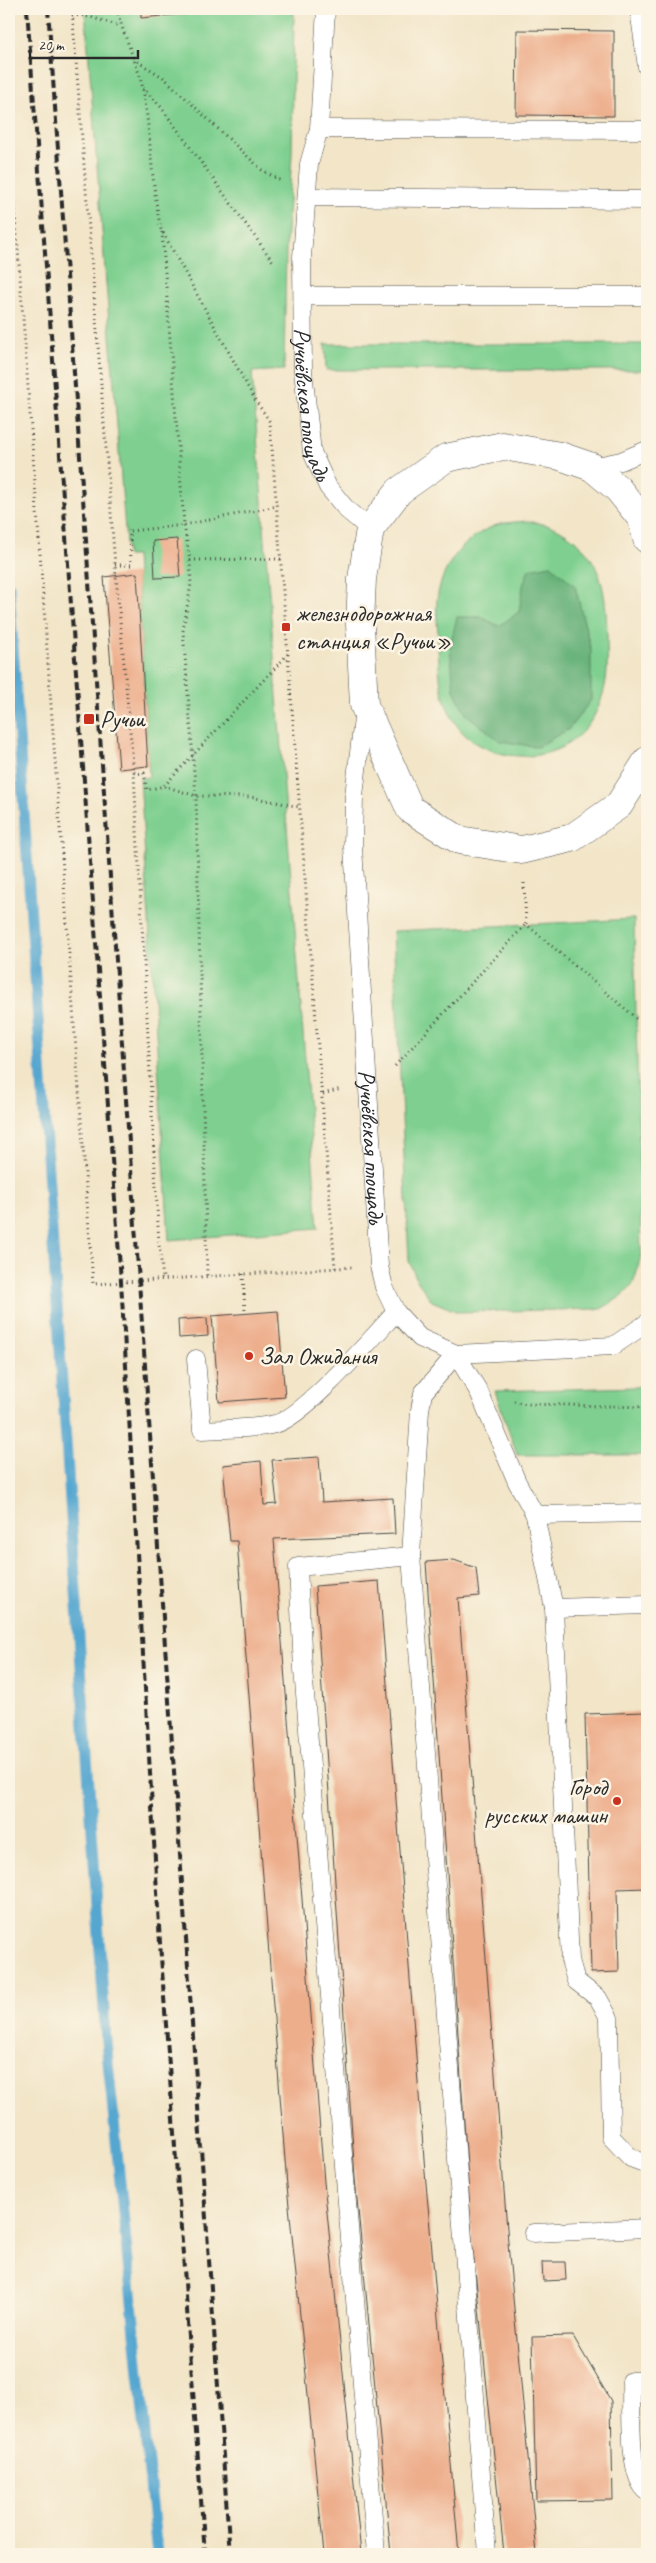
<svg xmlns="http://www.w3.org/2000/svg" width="656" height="2563" font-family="Caveat,sans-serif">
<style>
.green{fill:#7fd090;stroke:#557e5e}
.forest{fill:#67b27a;stroke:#496e52}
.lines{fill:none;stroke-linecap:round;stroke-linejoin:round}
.stream{stroke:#56a7d0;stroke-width:11}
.building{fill:#edae8c}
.lane-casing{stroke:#494743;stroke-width:19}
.street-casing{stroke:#494743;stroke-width:29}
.path{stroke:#494743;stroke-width:3;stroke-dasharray:1 4;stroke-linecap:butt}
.lane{stroke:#fff;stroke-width:18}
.street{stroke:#fff;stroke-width:28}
.rail{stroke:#2b2b2b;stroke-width:4;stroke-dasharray:8 4;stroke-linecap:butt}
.poi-dot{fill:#c8321e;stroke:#fcf5e5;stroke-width:2}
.labels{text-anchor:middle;stroke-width:5;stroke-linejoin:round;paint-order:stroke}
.street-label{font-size:24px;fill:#2b2b2b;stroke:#fcf5e5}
.poi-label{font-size:24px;fill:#2b2b2b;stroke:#fcf5e5;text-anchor:start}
</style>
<rect width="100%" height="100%" fill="#fcf5e5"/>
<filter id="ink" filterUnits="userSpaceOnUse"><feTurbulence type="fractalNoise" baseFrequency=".02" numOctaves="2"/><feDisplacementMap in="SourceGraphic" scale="10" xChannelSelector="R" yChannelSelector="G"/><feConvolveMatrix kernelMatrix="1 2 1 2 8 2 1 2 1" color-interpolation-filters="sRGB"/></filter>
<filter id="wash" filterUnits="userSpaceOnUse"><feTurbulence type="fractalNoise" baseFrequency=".0096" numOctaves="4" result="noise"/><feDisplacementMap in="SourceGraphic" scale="20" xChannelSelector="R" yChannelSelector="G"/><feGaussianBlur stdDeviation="1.12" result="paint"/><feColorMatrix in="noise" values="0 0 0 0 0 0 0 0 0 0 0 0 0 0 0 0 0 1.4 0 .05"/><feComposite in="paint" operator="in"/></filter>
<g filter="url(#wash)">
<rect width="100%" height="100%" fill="#f2e5c8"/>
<path class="green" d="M85 9H141V17L247 9H294L292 154 286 246 284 370 252 372 318 1228 169 1240 140 778 149 777 136 556H127Z
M325 344H647V370H326Z
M527 521C538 523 551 525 560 530 602 554 606 590 607 634 607 654 609 674 603 694 590 742 547 765 499 753 485 749 467 740 458 727 439 700 439 674 438 641 438 628 436 613 437 600 441 567 463 538 494 526 504 522 517 522 527 521Z
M634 919 641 1253C634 1289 633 1290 601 1309L458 1312 432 1301 418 1282 409 1261 393 931Z
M647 1384V1455H517L495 1391 636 1387Z"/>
<path class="forest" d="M551 565 575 586 591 650V700L569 729 537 747 500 741 466 714 454 690 450 646 457 617H481L499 626 519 612 523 586 529 569Z"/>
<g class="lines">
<path class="stream" d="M9 586 106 2041 157 2554"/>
</g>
<g id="blocks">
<path class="building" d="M141 9H183V14L141 18Z
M517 30 614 31V116L516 115Z
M177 539 180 577 155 578 153 541Z
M137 573 148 766 119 769 104 577Z
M278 1311 285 1397 219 1402 212 1316Z
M207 1318 208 1336 179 1338 178 1320Z
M319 1457 322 1502 393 1498 395 1534 274 1539 324 2182 361 2554H324L287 2186 237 1541H230L223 1465 261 1461 264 1505 277 1504 272 1460Z
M454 1560 476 1568 479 1596 458 1598 509 2255 537 2554H504L472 2240 426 1562Z
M379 1581 425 2172 459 2554H391L355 2178 315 1586Z
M643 1645H647V1888L617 1889 619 1972 591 1973 585 1714 645 1712Z
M542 2262H565L566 2280 543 2281Z
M573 2336 611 2401 613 2500 536 2501 532 2337Z
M602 2552V2554H572V2553Z"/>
</g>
</g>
<g filter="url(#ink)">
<use href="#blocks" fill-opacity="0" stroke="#494743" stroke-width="1"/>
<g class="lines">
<g class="lane-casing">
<g id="lane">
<path id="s1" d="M326 9 319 129 309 164 302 257 303 371 312 452 328 487 347 510 370 529"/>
<path d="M639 9 647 67"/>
<path d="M319 129 647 130"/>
<path d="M307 197 647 200"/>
<path d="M303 296H647"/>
<path d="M592 467 621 461 647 450"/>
<path id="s2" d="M364 710 354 796 353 847 379 1266 384 1287 396 1312 420 1338 456 1354 613 1346 647 1323"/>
<path d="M196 1359 202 1430C225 1428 252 1430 275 1424 303 1418 374 1336 396 1312"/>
<path d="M535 1515 647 1513"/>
<path d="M554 1608 647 1605"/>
<path d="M533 2233 647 2228"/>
<path d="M647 2381H631C632 2406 627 2477 647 2491"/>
<path d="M376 2554 303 1669 298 1567 411 1556"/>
<path d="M487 2554 411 1556 420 1410 423 1393 456 1354 479 1392 517 1482 535 1515 554 1608 570 1960 576 1981 598 1998 609 2018 611 2137 631 2158 647 2164"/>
</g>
</g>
<g class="street-casing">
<path id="street" d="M647 539 642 519 618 489 592 467 560 456 503 446 446 458 399 491 370 529 362 579 360 624 364 705 410 809 459 840 522 850 572 838 619 805 647 761"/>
</g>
<path class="path" d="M72 9 115 565 134 774 159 1244 163 1278
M117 9C123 36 137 61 143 89 151 135 151 183 161 229L254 398 270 422 335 1268
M72 15 90 17 120 26
M133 59 163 77 262 170 281 181
M143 88 161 107 274 263
M9 125 93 1284 353 1267
M162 232 184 525 190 560 191 584 183 631 196 796 207 1276
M190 560 281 559
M115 565H131L130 531 184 525 277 506
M134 774 144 773 147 790 164 786 288 654
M164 786 196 796 251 797 300 807
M524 883 526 924 636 1018 647 1020
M395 1066 526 924
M323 1094 341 1089
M243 1274 245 1313
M514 1401 526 1404 647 1407"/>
<use href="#lane" class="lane"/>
<use href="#street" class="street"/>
<path class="rail" d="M27 9 121 1281 160 1943 205 2554
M48 9 230 2554"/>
</g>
</g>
<g class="poi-dot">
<rect x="281" y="622" width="10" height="10" rx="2.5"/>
<rect x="83" y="713" width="12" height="12" rx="2.5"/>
<circle cx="249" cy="1356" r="5"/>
<circle cx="617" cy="1801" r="5"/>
</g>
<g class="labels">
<g class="street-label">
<text dy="8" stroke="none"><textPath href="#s1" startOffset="398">Ручьёвская площадь</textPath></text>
<text dy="8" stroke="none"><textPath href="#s2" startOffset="438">Ручьёвская площадь</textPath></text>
</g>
<g class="poi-label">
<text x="296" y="621">железнодорожная<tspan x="296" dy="28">станция «Ручьи»</tspan></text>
<text x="100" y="727">Ручьи</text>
<text x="259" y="1364">Зал Ожидания</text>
<text x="607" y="1795" text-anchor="end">Город<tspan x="607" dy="28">русских машин</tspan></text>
</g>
</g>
<rect width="656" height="2563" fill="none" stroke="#fcf5e5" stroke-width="30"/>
<path d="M30 50v8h108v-8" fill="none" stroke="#2b2b2b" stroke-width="2.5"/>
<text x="38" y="50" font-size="15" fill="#2b2b2b" stroke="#fcf5e5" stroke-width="4" paint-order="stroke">20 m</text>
</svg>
